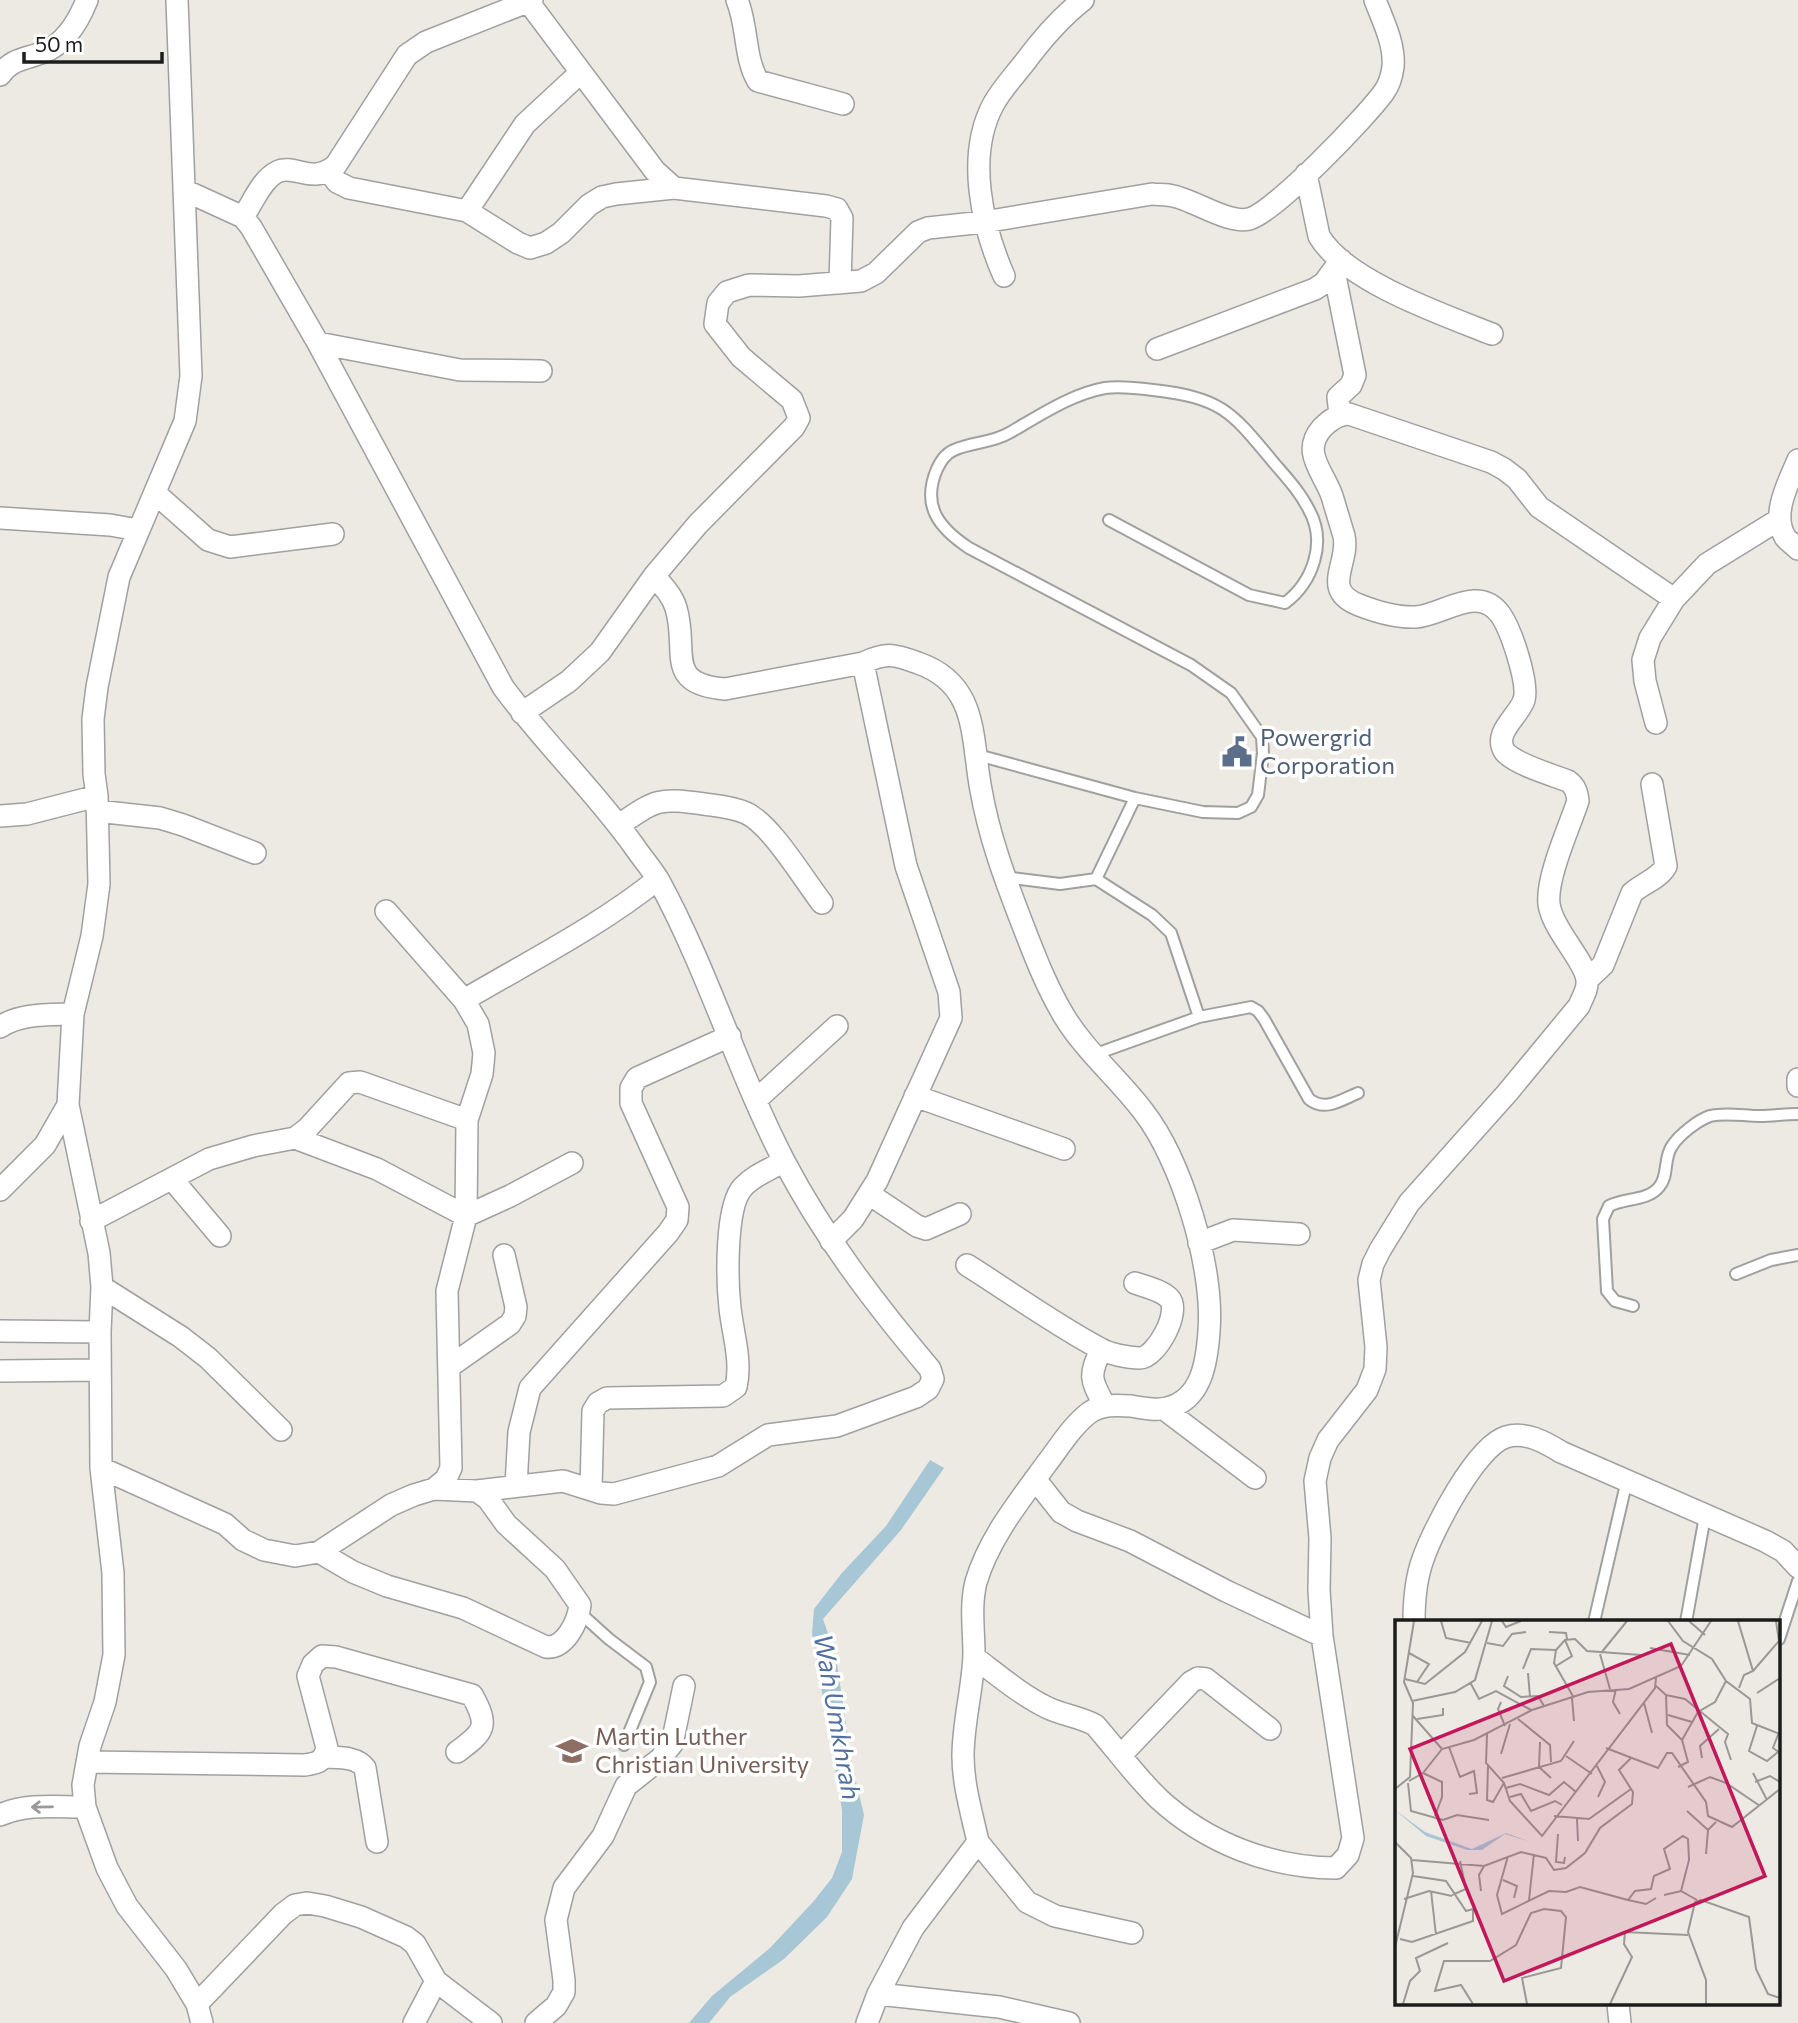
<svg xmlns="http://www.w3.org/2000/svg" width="1798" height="2023" font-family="Commissioner,sans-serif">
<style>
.water{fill:#a7c6d6}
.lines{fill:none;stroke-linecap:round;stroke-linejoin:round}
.service-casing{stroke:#a0a0a0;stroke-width:14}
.minor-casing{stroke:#a0a0a0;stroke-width:24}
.service{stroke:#fff;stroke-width:10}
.minor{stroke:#fff;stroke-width:21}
.oneway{stroke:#999}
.labels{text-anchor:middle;stroke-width:7;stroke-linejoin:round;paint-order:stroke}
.service-label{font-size:24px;fill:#4e5e75;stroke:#fff;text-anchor:start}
.education-label{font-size:24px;fill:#785e54;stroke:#fff;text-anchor:start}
.water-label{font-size:26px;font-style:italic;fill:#5271a1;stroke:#fff}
.inset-road{fill:none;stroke:#999893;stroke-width:2}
.view{fill:#c2185b;fill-opacity:0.15;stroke:#c2185b;stroke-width:3.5}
.inset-edge{fill:none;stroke:#1c1c1c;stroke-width:3.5}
</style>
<rect width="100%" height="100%" fill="#eceae2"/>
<path class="water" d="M930 1460 944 1468 901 1530 823 1619 836 1657 852 1765 864 1815 852 1879 827 1917 784 1959 730 1997 709 2023H689L712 1996 770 1948 813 1902 832 1878 842 1852V1810L812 1633 814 1609 841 1574 886 1526Z"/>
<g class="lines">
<g class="service-casing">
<path id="service" d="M974 754 1135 798 1203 812 1238 813 1251 807 1258 795 1263 753 1262 737 1231 693 1191 665 969 548C939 528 921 506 937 469 941 461 945 454 954 450 972 442 992 443 1009 433 1039 416 1071 394 1105 388 1121 386 1137 388 1153 390 1222 398 1231 411 1274 463 1287 478 1300 492 1309 510 1327 542 1313 582 1285 603L1249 595 1109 520
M1004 877 1060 884 1096 879 1135 798
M1096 879 1152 915 1171 933 1199 1017
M1093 1055 1199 1017 1251 1007 1258 1011 1264 1019 1309 1099C1325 1112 1341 1100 1358 1093
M1736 1274 1771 1260 1798 1255
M1633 1306 1615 1301 1607 1291 1603 1219 1609 1206C1624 1198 1648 1201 1659 1187 1669 1176 1663 1159 1672 1146 1679 1135 1698 1120 1710 1116 1726 1112 1744 1116 1760 1116 1772 1116 1785 1114 1798 1114
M579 1612 609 1639 646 1667 650 1682 624 1745
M1594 1622 1627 1480
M1686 1622 1705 1516
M1779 1639 1798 1581"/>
</g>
<g class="minor-casing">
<path id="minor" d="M177 0 191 376 185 421 119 577 97 687 93 719 94 774 97 796 99 884 92 936 73 1014 68 1105 99 1253 102 1287 100 1332 101 1468 113 1573 114 1655 105 1702 90 1746 83 1785 85 1807 107 1868 127 1906 176 1969 197 2004 202 2023
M527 0 655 171 674 188
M737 0C748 26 744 58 758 81L843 104
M0 75C12 58 27 59 44 52 66 43 79 20 87 0
M329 171 337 182 349 188 467 211 518 243 530 248 546 243 561 233 589 205 602 197 616 194 674 188 826 206 837 209 842 218 840 283
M1306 174 1319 236C1345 281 1444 315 1492 334
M184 190 243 217 251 227 318 343 503 687C544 743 594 790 634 846 642 858 652 869 659 881 708 971 737 1070 784 1161 824 1237 875 1304 930 1369L933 1379 928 1389 916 1397 837 1426 768 1435 718 1466 614 1494 601 1493 563 1481 477 1491
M467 211 525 124 580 73
M243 217C252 204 262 179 277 172 295 163 312 186 336 165L407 55 426 42 532 0
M1334 271 1355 375 1351 385 1338 397 1340 414
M1004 276C982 226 966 156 993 105 1001 90 1014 76 1025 62 1042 39 1060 18 1083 0
M318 343 460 370 541 371
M1157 349 1315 289 1324 283 1341 260
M1798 460C1789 482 1771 513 1785 537 1788 541 1794 545 1798 549
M155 493 208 540 230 547 333 534
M0 518 110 525 138 530
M654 576C663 586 672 595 676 608 689 651 663 684 725 689L863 663C886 652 894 654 918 663 979 684 971 738 981 790 989 836 1005 879 1022 923 1034 954 1046 986 1064 1016 1086 1052 1118 1078 1143 1111 1182 1161 1214 1268 1209 1331 1207 1361 1202 1400 1167 1408 1156 1411 1142 1408 1131 1406 1117 1405 1101 1404 1089 1413 1072 1426 1060 1446 1047 1463 1020 1500 989 1538 976 1582 970 1606 974 1630 974 1654 973 1688 963 1722 963 1756 963 1785 972 1814 978 1842L913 1928 878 1994 867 2023
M522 713 569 681 600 652 654 576 698 524 794 427 799 418 792 400 741 357 715 324 718 303 727 292 749 285 799 286 861 281 876 273 918 232 928 228 984 222 1152 194C1158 195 1166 194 1173 196 1194 200 1228 224 1249 219 1274 213 1367 116 1384 92 1389 85 1392 75 1393 67 1395 44 1383 21 1375 0
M1656 723 1645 681 1643 660 1650 638 1674 599 1707 564 1780 519
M97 811 160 818 183 825 255 853
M0 816 27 814 97 796
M619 825C657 799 658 798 704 804 718 806 733 807 746 813 771 824 804 880 822 903
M386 911 464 1000 478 1024 484 1053 482 1074 467 1120 466 1216 447 1291 451 1468 446 1479 434 1489
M1588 979 1603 965 1632 893C1643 883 1659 879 1666 866L1652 784
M464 1000C530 961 598 927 658 879
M0 1027C21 1013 49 1015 73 1014
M1798 1079V1086
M915 1096 1064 1149
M756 1100 837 1026
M295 1138 377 1169 466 1216 510 1196 572 1163
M172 1179 220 1236
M0 1190 45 1145 68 1105
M869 1194 917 1226 926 1229 960 1214
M91 1221 209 1159 253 1146 295 1138 307 1129 349 1083 360 1082 467 1120
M831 1241 853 1219 877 1181 951 1018 949 992 906 866 863 663
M1199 1243 1233 1230 1299 1234
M967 1265C1010 1292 1054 1324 1099 1348 1109 1354 1128 1358 1140 1358 1156 1358 1182 1311 1169 1298 1161 1290 1146 1287 1135 1283
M102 1287 181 1337 208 1358 281 1430
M0 1331 100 1332
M1101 1350C1088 1377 1091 1380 1105 1406
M449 1367 510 1324 515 1316 516 1307 504 1255
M0 1371 100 1370
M1164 1409 1255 1478
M101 1468 225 1524 243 1540 264 1550 295 1556 319 1552 391 1505 414 1495 434 1489 477 1491 488 1499 506 1524 555 1569 580 1605C578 1622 565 1649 546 1647L463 1608 387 1586 353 1572 319 1552
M1035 1479 1061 1512 1077 1521 1130 1541 1226 1591 1322 1636
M516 1486 519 1432 530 1388 668 1233 677 1220 678 1207 631 1103V1088L637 1078 730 1036
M591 1489 593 1411 598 1403 607 1398 723 1396 736 1387C742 1361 733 1335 730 1308 727 1281 725 1206 743 1187 754 1175 771 1169 784 1161
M1414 1622C1414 1602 1416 1578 1423 1559 1433 1530 1476 1446 1506 1437 1525 1431 1545 1442 1561 1452L1765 1541 1783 1551 1798 1567
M974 1657C998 1675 1021 1695 1048 1708 1063 1715 1080 1717 1095 1725 1116 1749 1136 1777 1159 1799 1207 1843 1271 1868 1336 1868L1348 1855 1353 1838 1322 1636 1319 1590 1320 1538 1315 1481 1320 1458 1328 1440 1367 1390 1375 1369 1376 1347 1369 1280 1373 1264 1380 1250 1409 1203 1508 1092 1579 1006C1582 998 1588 990 1587 981 1587 963 1552 929 1549 904 1546 878 1569 828 1578 801 1577 792 1575 786 1568 781 1552 775 1515 764 1505 752 1492 733 1519 716 1524 700 1529 683 1511 629 1500 614 1478 584 1443 615 1416 617 1397 618 1377 612 1359 605 1320 590 1350 563 1344 536 1340 523 1336 509 1332 496 1323 471 1301 452 1322 428 1330 420 1338 414 1349 414L1491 462 1504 469 1517 479 1539 507 1674 599
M1122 1754 1191 1682 1198 1678 1206 1679 1270 1729
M324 1757C338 1758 356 1756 365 1768L377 1842
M87 1762 305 1765C318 1763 323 1762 327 1748L308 1676 313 1664 322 1656 336 1657 472 1695C490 1727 484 1732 457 1752
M0 1815C27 1803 56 1807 85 1807
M978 1842 1027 1902 1055 1916 1132 1933
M878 1994 999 2007 1069 2023
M197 2004 283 1914 295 1905 307 1903 325 1906 361 1917 406 1937 415 1944 436 1981 491 2023
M1618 2004 1620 2023
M414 2023 436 1981
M536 2023 556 2006 564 1992V1980L556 1920 564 1888 603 1836 626 1786 660 1759 672 1744 684 1686"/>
</g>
<use href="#service" class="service"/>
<use href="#minor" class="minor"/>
</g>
<defs><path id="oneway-shaft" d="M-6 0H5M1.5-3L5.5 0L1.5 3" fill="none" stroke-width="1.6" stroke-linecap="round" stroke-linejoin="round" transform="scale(1.75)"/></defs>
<use class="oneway" href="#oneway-shaft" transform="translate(42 1807) rotate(179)"/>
<defs>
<g id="civic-bare" transform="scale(2.415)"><path d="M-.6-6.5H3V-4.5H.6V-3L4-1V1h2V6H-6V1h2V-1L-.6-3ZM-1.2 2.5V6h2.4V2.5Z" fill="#5c6f8a" stroke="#fff" stroke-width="2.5" paint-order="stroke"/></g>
<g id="university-bare" transform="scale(2.415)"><path d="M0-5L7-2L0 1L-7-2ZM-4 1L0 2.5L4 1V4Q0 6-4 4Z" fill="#8d6e63" stroke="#fff" stroke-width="2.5" paint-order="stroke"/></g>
</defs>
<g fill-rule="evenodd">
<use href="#civic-bare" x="1237" y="752"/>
<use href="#university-bare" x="572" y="1751"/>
</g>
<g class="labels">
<g class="service-label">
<text x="1260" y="746">Powergrid<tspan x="1260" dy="28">Corporation</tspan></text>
</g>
<g class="education-label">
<text x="595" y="1745">Martin Luther<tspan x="595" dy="28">Christian University</tspan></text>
</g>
<g class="water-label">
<text transform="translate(837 1717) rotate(80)" y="9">Wah Umkhrah</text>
</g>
</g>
<g transform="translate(1395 1620)">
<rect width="385" height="385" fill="#eceae2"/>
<path d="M0 190 30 212 77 229 111 213 136 222 110 214 87 230H72L31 216Z" fill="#a7c6d6"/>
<path class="inset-road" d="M46 1 51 18 76 23M107 1 111 7 126 1M273 1 288 21 317 39 331 61 355 79 357 103 385 114M294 1 310 15M343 1 358 51 349 55 344 68M154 12 171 13 172 19M92 23 108 26 117 14 131 12M255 28 295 35M14 33 34 44 22 62M206 33 232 1M205 34 215 69M161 46 177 36 170 20M128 49 136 29 161 30M358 51 384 21 381 1M133 53 135 77M113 56 109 66 126 77 143 76 149 86M10 59 30 64 70 32 87 1M75 62 84 79 101 71 136 90M261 66 271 75 272 105 287 120 293 142 283 147M221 69 218 82 225 94M362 73 385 58M271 75 290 79 333 114 330 122 336 140M177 78 179 101M179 78 159 43 161 30 170 20 180 19 192 31 246 35M17 81 60 72 80 60 97 1M106 82 103 89 110 106M249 83 257 113M273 95 297 102M18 96 47 129M22 99 48 95V88M123 99 155 125 156 142M362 106 354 131 372 141 383 132M384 112 378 128 385 133M92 114 91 143 109 163 98 182 92 180 93 146M287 120 303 92 320 82 331 61M145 122 144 147 156 158M54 127 65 157 79 151 82 173 74 174M211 128 263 148 272 133H277L311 182 313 196 337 207 385 169M106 134 115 104M171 136 197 154M307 138 305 126 324 109M202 146 210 162 203 177M28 153 47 162V177L40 196M358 153 372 180M107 158 166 141 179 121M14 161 28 153 47 129 79 120 137 90 193 72 234 69 286 46 316 1M360 162 375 156 385 162M13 163 16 191 48 200 62 195 94 200M109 163 115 181 147 216 260 68 261 58M293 167 315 157 331 163 365 186M111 168 125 164 154 175 169 162 181 172M0 169 15 157 18 83 9 62 19 1M115 177 126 174 136 191 160 181 167 185M292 191 313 210M159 196 194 199 236 169M182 199 183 221M163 214 161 242 169 243 170 237M0 222 16 238 18 253 0 327M311 234 313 210 321 202M113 236 102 275 107 294 154 271 171 272 185 267 233 280 240 271 256 269 259 256 275 249 269 229 288 216 293 219 294 240 286 271M17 240 89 246 126 232 151 238 159 250 171 248 190 233 205 208 237 184 238 172 224 150 236 138M108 260 122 266 119 278M36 271 41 315M86 271 84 255 89 246M57 275 71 269 65 241M269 275 286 271 302 280M9 279 34 271 57 276M134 280 139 234M233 280 251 284 261 278M5 319 17 322 78 301V289L71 291 51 261 18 256M8 384 15 361 25 351 21 338 53 323M78 384 66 365 40 371 49 341H95L121 325 136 293 149 289 166 291 171 297 166 348 127 358 132 384M215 384 237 337 229 324 230 312 293 315M311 384V360L293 312 300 282 306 280 354 297 361 349 373 374 385 378"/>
<path class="view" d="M276 24 370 256 109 361 15 129Z"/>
<rect width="385" height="385" class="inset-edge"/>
</g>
<path d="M24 52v10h138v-10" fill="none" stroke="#1c1c1c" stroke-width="3.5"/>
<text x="35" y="52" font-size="21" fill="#1c1c1c" stroke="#ffffff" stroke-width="5" paint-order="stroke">50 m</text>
</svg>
